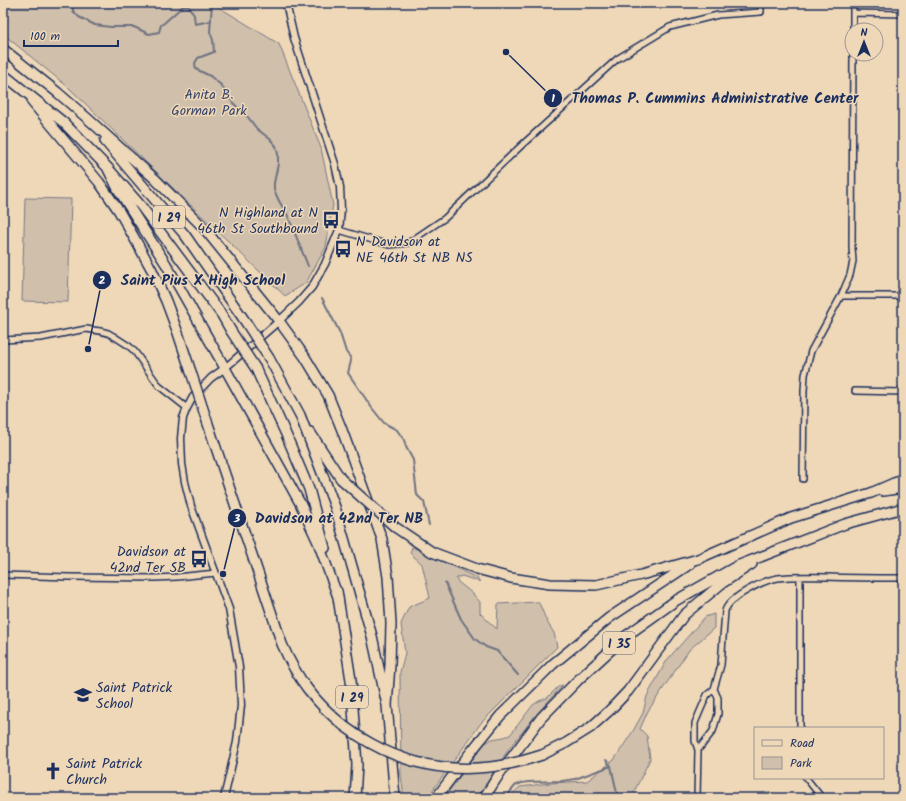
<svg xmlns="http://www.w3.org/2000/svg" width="906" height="801" font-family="Kalam,sans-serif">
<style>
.green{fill:#d0bfab;stroke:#767784}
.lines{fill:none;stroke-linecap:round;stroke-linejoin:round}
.stream{stroke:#6e7281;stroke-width:2}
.minor-casing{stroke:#1b2f5e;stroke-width:8}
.tertiary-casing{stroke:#1b2f5e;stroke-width:9}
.motorway-casing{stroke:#1b2f5e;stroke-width:12}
.minor{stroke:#efd8b8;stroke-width:5}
.tertiary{stroke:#efd8b8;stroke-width:6}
.motorway{stroke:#efd8b8;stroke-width:9}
.motorway-bridge-casing{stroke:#1b2f5e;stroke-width:12;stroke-linecap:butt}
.motorway-bridge{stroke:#efd8b8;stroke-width:9}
.labels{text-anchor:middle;stroke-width:3;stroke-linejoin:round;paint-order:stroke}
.shield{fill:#efd8b8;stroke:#5b6279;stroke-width:1}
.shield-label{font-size:13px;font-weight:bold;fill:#1b2f5e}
.park-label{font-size:14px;fill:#36456a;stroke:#efd8b8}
.poi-label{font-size:14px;fill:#1b2f5e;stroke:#efd8b8;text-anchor:start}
.leader{fill:none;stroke:#1b2f5e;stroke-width:1.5}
.callout-dot{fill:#1b2f5e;stroke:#efd8b8;stroke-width:1.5}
.mark-label{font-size:12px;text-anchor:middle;font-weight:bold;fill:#fff}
.callout-label{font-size:15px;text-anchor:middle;font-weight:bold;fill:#1b2f5e;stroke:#efd8b8;stroke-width:3;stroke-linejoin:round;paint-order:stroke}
</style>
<rect width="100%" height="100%" fill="#efd8b8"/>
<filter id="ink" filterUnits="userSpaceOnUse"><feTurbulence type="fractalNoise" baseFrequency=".025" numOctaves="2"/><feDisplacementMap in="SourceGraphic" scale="8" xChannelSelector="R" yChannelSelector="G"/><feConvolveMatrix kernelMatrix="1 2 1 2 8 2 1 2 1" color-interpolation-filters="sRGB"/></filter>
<g filter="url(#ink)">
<path class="green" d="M3 3H212L279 44 321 148 333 205 326 247 306 283 285 296 68 87 3 34Z
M25 198 71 199 68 302 22 301Z
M412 547 477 578 480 582 462 576 456 578 458 582 473 594 480 602V613L488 621 497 629 498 604 538 602 540 605 547 622 554 633 557 647 481 723 427 798H404L401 775 400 672 405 653 401 624 409 607 430 598 422 564 410 553Z
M714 614V628L689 650 648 711 640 729 647 736 650 759 634 792 639 798H602L601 793 592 795 589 798H508L520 787 550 783 587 781 614 760 633 731 643 713 647 696 667 660 705 617Z
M563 685 535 716 508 750 477 798H444L484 744 492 739 504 737 510 735 533 705 539 701 547 698 559 686Z"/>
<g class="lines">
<path class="stream" d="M78 3 73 7V11L79 17 95 25 111 27H134L149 34 159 32 161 25 164 23 183 6 189 7 194 15 195 24 211 21
M212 3 210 32 213 40 214 52 198 58 195 63 196 69 210 76 221 85 233 103 247 116 257 129 270 139 276 146 278 154V164L274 183V190L279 201 288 216 308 266
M322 298 340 333 346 352 350 357 351 361 348 373 372 408 384 423 397 430 404 440 406 447 413 460 417 495 424 502 429 525
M445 583 461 619 475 639 486 647 497 651 518 675
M606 760 611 766 618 798
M505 798 516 785 522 783 528 782 562 781 575 779 586 775 611 766"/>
<g class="minor-casing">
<path id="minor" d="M853 13 903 14
M853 30V3
M339 230 389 245 408 243 445 218 523 144 617 59 670 27 718 15 761 12V3
M841 296H903
M3 340 41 338 86 329 100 331 108 333 115 337 129 346 135 352 159 386 187 408
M855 391 903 392
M803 479 804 391 805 375 811 351 841 296 850 275 853 261 852 248 853 54
M3 575 69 577 155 578 177 577 216 573
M800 728V577
M698 750 713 731 718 714V698L714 689
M806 778 822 798
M697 798 698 750 695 741V723L707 695 714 689 721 665 725 611C729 597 764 580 778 578 794 576 810 577 827 577 852 578 878 578 903 578
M900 798 903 795"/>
</g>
<g class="tertiary-casing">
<path id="tertiary" d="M224 798 237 742 241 705 239 667 229 609 191 506 185 482 182 464 181 438 183 418 187 408 193 397 211 378 225 368 279 321 299 302 312 287 325 264 339 230 341 210 340 187 335 164 294 38 286 3"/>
</g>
<g class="motorway-casing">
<path id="motorway" d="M3 49 57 92 87 118 154 178 203 227 279 321 305 357 328 395 342 430 382 539 388 577 391 623 390 665 387 705
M3 74 63 122 107 167 141 206 222 315 231 331
M32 102 99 182 119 211 136 241 152 270 166 301 178 333 191 372
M105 141 132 173 185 235 245 321
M107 167 118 189 166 264 225 368 300 503 318 542 338 597
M269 358 300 415 335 507 372 636 387 705 395 798
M256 369 285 432 309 489 325 548
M205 415 282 644C297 679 315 702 344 726
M310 432 341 479
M883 491 903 488
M395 527 432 552 477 569 511 578 550 584 596 585 641 575 698 559 791 518 871 493 894 483 903 480
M337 591 351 680 357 765 355 798
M542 755 566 743 590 728 610 710 628 691 684 615 721 584 752 564
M436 798 470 753 500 716 553 664 609 618 690 564
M484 798 500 773 541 718 578 680 626 636 675 601 737 566 845 524 903 508"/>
</g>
<use href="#minor" class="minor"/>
<use href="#tertiary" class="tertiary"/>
<use href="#motorway" class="motorway"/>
<g class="motorway-bridge-casing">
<path id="motorway-bridge" d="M245 321 269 358
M231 331 256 369
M191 372 205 415
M341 479 395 527
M344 726C352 732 361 738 370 743 425 774 483 775 542 755"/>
</g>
<use href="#motorway-bridge" class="motorway-bridge"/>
</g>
</g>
<defs>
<g id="bus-bare" transform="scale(1.38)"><path d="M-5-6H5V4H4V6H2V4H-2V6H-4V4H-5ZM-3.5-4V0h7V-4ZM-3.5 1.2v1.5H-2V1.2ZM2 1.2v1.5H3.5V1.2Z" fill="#1b2f5e" stroke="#efd8b8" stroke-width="2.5" paint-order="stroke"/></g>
<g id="school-bare" transform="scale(1.38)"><path d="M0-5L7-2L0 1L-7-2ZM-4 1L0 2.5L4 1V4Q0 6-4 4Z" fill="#1b2f5e" stroke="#efd8b8" stroke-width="2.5" paint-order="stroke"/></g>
<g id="church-bare" transform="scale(1.38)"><path d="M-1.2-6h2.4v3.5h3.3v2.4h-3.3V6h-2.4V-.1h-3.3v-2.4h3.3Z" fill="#1b2f5e" stroke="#efd8b8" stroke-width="2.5" paint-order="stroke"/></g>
</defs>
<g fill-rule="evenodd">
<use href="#bus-bare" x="331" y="220"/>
<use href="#bus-bare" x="343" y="249"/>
<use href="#bus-bare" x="199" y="559"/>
<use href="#school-bare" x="83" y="695"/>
<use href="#church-bare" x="53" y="771"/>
</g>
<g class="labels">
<g class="shield">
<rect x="153" y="206" width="32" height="22" rx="3"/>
<rect x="603" y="632" width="32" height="22" rx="3"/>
<rect x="336" y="686" width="32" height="22" rx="3"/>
</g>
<g class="shield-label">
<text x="169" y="222">I 29</text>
<text x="619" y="648">I 35</text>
<text x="352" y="702">I 29</text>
</g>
<g class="park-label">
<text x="209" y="99">Anita B.<tspan x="209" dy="16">Gorman Park</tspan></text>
</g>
<g class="poi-label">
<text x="318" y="217" text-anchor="end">N Highland at N<tspan x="318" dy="16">46th St Southbound</tspan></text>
<text x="356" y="246">N Davidson at<tspan x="356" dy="16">NE 46th St NB NS</tspan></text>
<text x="186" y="556" text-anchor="end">Davidson at<tspan x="186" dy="16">42nd Ter SB</tspan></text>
<text x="96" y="692">Saint Patrick<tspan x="96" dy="16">School</tspan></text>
<text x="66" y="768">Saint Patrick<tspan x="66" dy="16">Church</tspan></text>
</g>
</g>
<path class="leader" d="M506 52L553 98M88 349L102 280M223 574L237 518"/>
<g class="callout-dot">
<circle cx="506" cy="52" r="4"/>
<circle cx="88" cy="349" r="4"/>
<circle cx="223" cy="574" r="4"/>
<circle cx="553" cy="98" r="10"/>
<circle cx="102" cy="280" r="10"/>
<circle cx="237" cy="518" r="10"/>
</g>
<g class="mark-label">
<text x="553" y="102">1</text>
<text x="102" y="284">2</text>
<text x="237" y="522">3</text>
</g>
<g class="callout-label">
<text x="715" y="103">Thomas P. Cummins Administrative Center</text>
<text x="203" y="285">Saint Pius X High School</text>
<text x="339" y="523">Davidson at 42nd Ter NB</text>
</g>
<rect width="906" height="801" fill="none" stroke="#efd8b8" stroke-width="16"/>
<rect x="8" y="8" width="890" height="785" fill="none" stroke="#1b2f5e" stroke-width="1.5" filter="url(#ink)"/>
<rect x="754" y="727" width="130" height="52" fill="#efd8b8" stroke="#9a9494"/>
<rect x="762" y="740" width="20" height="6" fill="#efd8b8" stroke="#9a9494"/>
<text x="790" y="747" font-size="12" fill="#1b2f5e">Road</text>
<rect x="762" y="757" width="20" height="12" fill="#d0bfab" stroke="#9a9494"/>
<text x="790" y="767" font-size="12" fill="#1b2f5e">Park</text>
<g transform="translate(864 42)"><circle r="19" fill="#efd8b8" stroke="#9a9494"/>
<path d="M0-3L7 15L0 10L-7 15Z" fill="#1b2f5e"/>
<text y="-6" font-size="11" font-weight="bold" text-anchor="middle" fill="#1b2f5e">N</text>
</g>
<path d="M24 40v6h94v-6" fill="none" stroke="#1b2f5e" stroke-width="2"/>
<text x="30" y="40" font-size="12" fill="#1b2f5e" stroke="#efd8b8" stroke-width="3" paint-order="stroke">100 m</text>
</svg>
